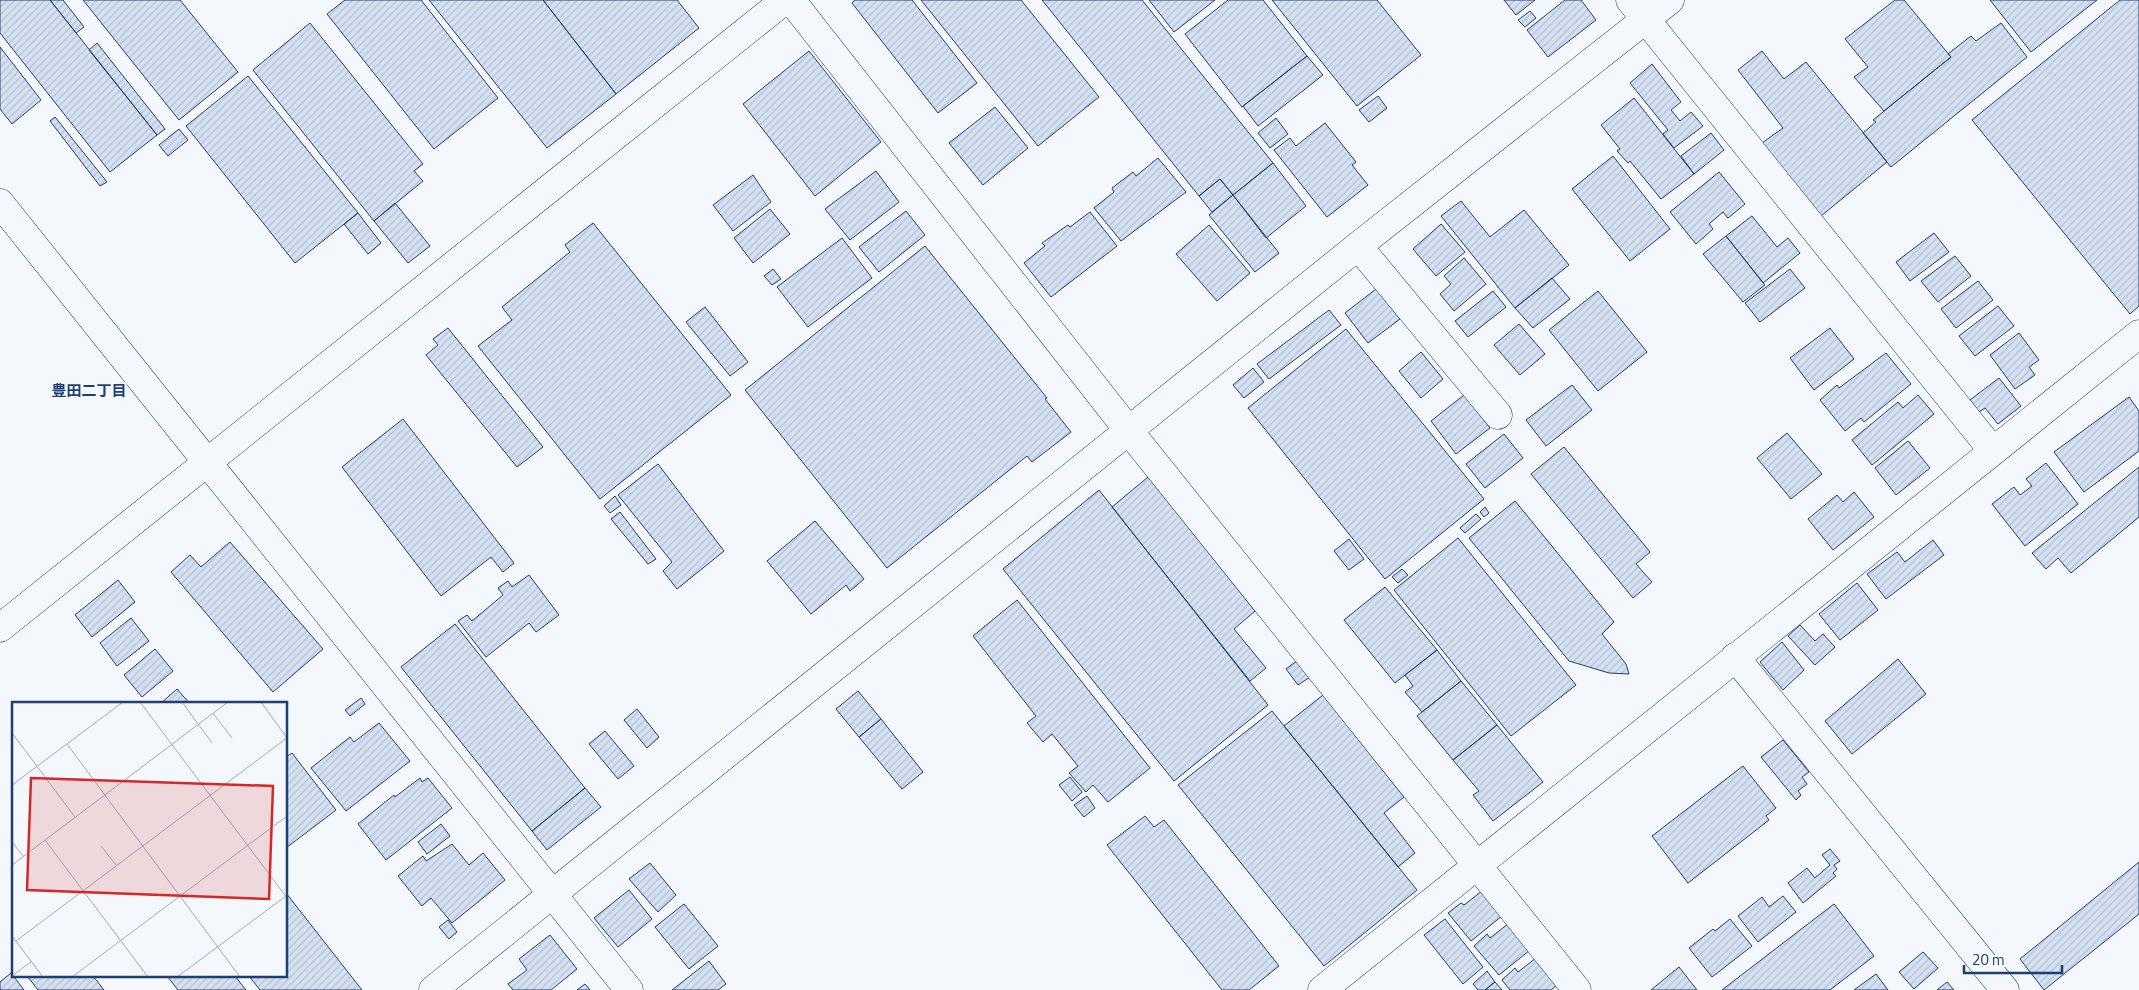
<svg xmlns="http://www.w3.org/2000/svg" width="2139" height="990" font-family="'Titillium Web','Noto Sans JP',sans-serif">
<style>
.building{fill:url(#building-hatch);stroke:#1d3f73}
.lines{fill:none;stroke-linecap:round;stroke-linejoin:round}
.street-casing{stroke:#1d3f73;stroke-width:29}
.secondary-casing{stroke:#1d3f73;stroke-width:29}
.street{stroke:#f4f7fb;stroke-width:28}
.secondary{stroke:#f4f7fb;stroke-width:28}
.labels{text-anchor:middle;stroke-width:4;stroke-linejoin:round;paint-order:stroke}
.neighbourhood-label{font-size:15px;font-weight:bold;fill:#1d3f73;stroke:#f4f7fb}
.inset-road{fill:none;stroke:#9eadc5;stroke-width:1}
.view{fill:#d62828;fill-opacity:0.15;stroke:#d62828;stroke-width:2.5}
.inset-edge{fill:none;stroke:#1d3f73;stroke-width:2.5}
</style>
<defs>
<pattern id="building-hatch" width="6" height="6" patternUnits="userSpaceOnUse" patternTransform="scale(1.25)"><rect width="6" height="6" fill="#d5e0f0"/><path d="M-1 1l2-2M0 6l6-6M5 7l2-2" fill="none" stroke="#b6c1d1"/></pattern>
</defs>
<rect width="100%" height="100%" fill="#f4f7fb"/>
<path class="building" d="M0 0H50L157 135 110 172 0 33Z
M50 0H63L84 27 76 33Z
M83 0H180L238 72 179 120Z
M345 0H421L498 98 434 149 327 14Z
M429 0H543L616 94 547 148Z
M543 0H677L699 28 616 94Z
M855 0H912L977 83 938 113 852 3Z
M921 0H1021L1099 97 1038 146Z
M1042 0H1142L1273 163 1233 195 1220 179 1199 196Z
M1149 0H1215L1174 32Z
M1228 0H1263L1307 56 1242 107 1185 34Z
M1272 0H1377L1421 55 1357 106Z
M1504 0H1535L1516 15Z
M1565 0H1581L1596 20 1548 57 1527 30Z
M1895 0H1904L1951 57 1884 111 1854 77 1868 67 1845 39Z
M1990 0H2097L2031 52Z
M2120 0H2139V306L2130 314 1972 120Z
M1530 11 1536 18 1525 27 1518 20Z
M310 23 423 164 414 171 423 181 374 221 253 70Z
M2001 23 2027 57 1891 167 1863 133 1876 122 1873 120 1951 57 1948 54 1971 36 1976 41Z
M97 43 165 129 157 135 89 50Z
M0 47 41 100 12 124 0 109Z
M809 51 881 142 815 196 743 104Z
M1762 51 1784 79 1806 62 1887 162 1821 216 1762 143 1783 128 1738 70Z
M1307 56 1323 75 1258 126 1243 106Z
M1652 64 1681 102 1671 110 1680 121 1691 112 1703 126 1674 148 1663 134 1668 130 1630 83Z
M248 76 358 213 295 263 186 126Z
M1378 96 1387 108 1369 122 1359 110Z
M1634 98 1694 174 1661 199 1630 161 1628 163 1617 151 1620 149 1601 125Z
M995 107 1028 148 983 185 949 143Z
M55 117 107 182 100 186 50 121Z
M1276 118 1288 134 1270 148 1258 133Z
M1325 123 1356 162 1352 165 1368 185 1327 217 1274 150 1290 138 1296 146Z
M179 129 188 140 168 156 159 145Z
M1711 133 1724 150 1694 174 1681 156Z
M1613 156 1670 229 1630 261 1572 189Z
M1158 158 1186 192 1121 241 1094 208 1114 192 1112 188 1133 172 1136 176Z
M1273 163 1306 206 1266 238 1233 195Z
M876 171 899 202 850 240 825 209Z
M1719 172 1745 204 1728 218 1723 212 1709 224 1713 229 1696 244 1670 212Z
M753 175 771 202 733 231 713 205Z
M1220 179 1233 195 1212 212 1199 196Z
M1233 195 1279 253 1255 272 1209 215Z
M1461 201 1490 237 1524 210 1569 265 1515 308 1441 216Z
M395 203 430 246 408 263 374 221Z
M770 209 790 234 753 263 734 238Z
M906 211 925 235 879 272 859 247Z
M1090 212 1117 246 1051 297 1024 263 1045 246 1042 243 1068 225 1070 227Z
M358 213 381 243 368 254 344 224Z
M1752 216 1777 247 1788 238 1800 253 1763 283 1726 236Z
M593 223 731 395 600 499 478 346 512 320 502 307 570 252 565 245Z
M1441 224 1465 252 1436 276 1413 249Z
M1209 225 1250 273 1217 301 1176 254Z
M1934 233 1949 252 1910 281 1896 262Z
M1726 236 1765 285 1743 302 1703 254Z
M842 238 872 278 808 327 777 287Z
M925 246 1047 398 1045 399 1071 432 1032 462 1027 456 887 568 745 390Z
M1955 256 1971 276 1938 302 1921 281Z
M1464 258 1486 284 1454 311 1440 294 1451 284 1444 276Z
M773 269 781 279 772 285 764 276Z
M1790 269 1805 288 1760 322 1745 303Z
M1552 278 1570 299 1533 328 1515 308Z
M1978 281 1993 300 1956 328 1941 309Z
M1376 289 1400 319 1368 343 1345 313Z
M1493 291 1506 307 1468 337 1455 321Z
M1598 291 1647 352 1598 391 1549 330Z
M1998 306 2014 326 1975 356 1959 336Z
M705 307 748 362 730 376 686 322Z
M1329 310 1341 325 1269 379 1257 364Z
M1519 324 1545 354 1520 375 1494 345Z
M448 328 543 447 517 467 426 355 438 345 433 339Z
M1830 328 1854 359 1814 390 1790 358Z
M1346 329 1484 499 1385 579 1248 408Z
M2019 333 2039 360 2029 367 2035 375 2015 389 1990 355Z
M1421 352 1443 379 1421 398 1399 371Z
M1886 353 1911 384 1864 422 1861 418 1845 431 1820 400 1837 385 1839 388Z
M1253 368 1264 382 1244 398 1233 385Z
M1999 378 2021 406 1998 424 1985 408 1979 412 1970 400Z
M1572 385 1592 410 1546 446 1526 420Z
M1464 395 1490 428 1456 454 1431 421Z
M1918 395 1934 414 1872 465 1852 440 1898 402 1903 408Z
M2129 397 2139 411V451L2084 492 2054 452Z
M403 419 514 563 503 572 491 557 441 596 342 467Z
M1787 433 1822 474 1791 499 1757 458Z
M1504 434 1523 458 1485 488 1466 464Z
M1908 441 1930 468 1896 495 1875 468Z
M1564 447 1650 552 1636 564 1652 582 1633 598 1531 474Z
M2046 463 2078 504 2025 546 1992 504 2014 487 2020 495 2032 486 2026 479Z
M658 464 724 551 677 589 663 571 672 562 618 495Z
M2139 467V517L2071 573 2058 558 2046 569 2032 553Z
M1148 477 1255 611 1234 629 1266 668 1250 681 1112 507Z
M1099 490 1268 705 1174 781 1003 569Z
M1854 492 1874 517 1833 550 1808 519 1837 495 1843 502Z
M615 496 621 505 610 513 604 506Z
M1515 501 1614 622 1602 634 1626 664 1629 674 1609 673 1569 661 1469 538Z
M1485 507 1489 513 1484 517 1480 512Z
M620 512 656 559 648 564 611 519Z
M1476 514 1481 519 1465 533 1460 528Z
M815 521 864 579 850 591 846 585 811 614 767 561Z
M1458 538 1576 685 1511 736 1394 590Z
M1349 539 1364 559 1349 570 1334 551Z
M1933 540 1944 555 1886 599 1867 574 1897 552 1905 562Z
M230 542 323 649 273 692 171 572 190 555 201 567Z
M1402 569 1408 575 1398 583 1392 577Z
M529 575 559 615 536 632 529 623 486 657 458 621 467 615 472 621 503 595 498 588 508 581 512 587Z
M118 580 135 602 92 637 75 615Z
M1857 583 1878 610 1840 640 1819 614Z
M1385 587 1437 650 1395 683 1344 620Z
M1017 600 1150 768 1108 802 1093 785 1086 792 1069 773 1078 766 1052 734 1043 742 1027 723 1036 716 973 636Z
M131 618 149 641 117 666 100 643Z
M455 624 585 788 532 831 401 667Z
M1800 625 1815 641 1823 634 1835 647 1815 665 1788 636Z
M1782 642 1804 670 1783 690 1760 662Z
M155 649 173 671 142 697 124 675Z
M1437 650 1461 681 1422 712 1405 692 1413 686 1405 675Z
M1898 659 1926 694 1852 754 1825 721Z
M1298 660 1310 677 1298 685 1286 669Z
M1461 681 1497 725 1453 760 1417 716Z
M177 689 190 704H160Z
M858 691 881 719 859 737 836 709Z
M1323 695 1404 797 1384 813 1415 853 1398 867 1284 726Z
M361 698 365 704 350 716 345 710Z
M637 709 659 737 647 748 624 720Z
M1272 711 1417 890 1324 966 1178 785Z
M881 719 923 772 902 789 859 737Z
M379 723 410 761 346 811 311 768 350 737 354 742Z
M1497 725 1543 782 1493 821 1473 795 1479 791 1453 760Z
M605 731 634 766 618 779 589 744Z
M1783 740 1809 772 1802 777 1807 784 1798 791 1801 795 1796 800 1761 757Z
M292 753 336 810 286 848V757Z
M1743 766 1776 808 1766 816 1769 820 1688 883 1652 836Z
M1070 777 1082 792 1072 801 1059 785Z
M420 778 422 782 428 778 452 808 386 860 358 824 394 795 395 797Z
M585 788 601 807 547 850 532 831Z
M1087 796 1095 808 1084 817 1074 805Z
M1145 816 1154 827 1164 820 1279 966 1249 990H1222L1107 845Z
M441 824 450 836 427 854 418 842Z
M452 844 469 865 483 853 505 880 452 923 431 898 422 906 398 876 423 856 426 861Z
M1830 849 1840 861 1834 865 1837 869 1833 873 1836 876 1803 903 1788 883 1807 868 1815 878 1830 865 1822 855Z
M2139 862V914L2044 990 2020 959Z
M650 863 676 895 658 912 629 879Z
M629 890 652 919 618 947 594 918Z
M1482 891 1502 916 1471 941 1448 913 1461 903 1464 905Z
M286 893 304 916 362 990H260L249 976H286Z
M1783 896 1796 912 1758 942 1738 916 1762 897 1769 907Z
M684 904 718 946 689 969 655 927Z
M1834 904 1874 956 1830 990H1722Z
M1445 919 1483 967 1463 984 1424 935Z
M1730 919 1752 946 1712 977 1689 948 1713 929 1715 931Z
M448 920 457 932 449 939 439 927Z
M1508 924 1530 950 1499 975 1474 946 1487 934 1490 938Z
M550 935 577 969 551 990H513L508 984 527 970 519 959Z
M1923 952 1938 968 1914 989 1899 972Z
M1536 958 1557 985 1551 990H1510L1502 980 1515 968 1518 972Z
M709 961 726 984 718 990H672Z
M1679 967 1697 990H1651Z
M1487 971 1495 982 1485 990H1478L1473 984Z
M11 973 24 990H0V982Z
M1876 974 1888 990H1854Z
M93 976 104 990H38L28 977Z
M167 976H235L246 990H178Z
M1495 982 1502 990H1485Z
M1947 982 1954 990H1937Z
M585 984 590 990H577Z"/>
<g class="lines">
<g class="street-casing">
<path id="street" d="M791 0 1129 431 1577 990
M1630 0 1993 451
M1358 246 1498 415
M0 628 785 0
M1735 657 2005 990
M433 990 1358 246 1670 0
M1322 990 2139 334"/>
</g>
<g class="secondary-casing">
<path id="secondary" d="M0 203 629 990"/>
</g>
<use href="#street" class="street"/>
<use href="#secondary" class="secondary"/>
</g>
<g class="labels">
<g class="neighbourhood-label">
<text x="89" y="396">豊田二丁目</text>
</g>
</g>
<g transform="translate(12 702)">
<rect width="275" height="275" fill="#f4f7fb"/>
<path class="inset-road" d="M128 0 275 196M170 0 200 41M249 0 275 36M201 11 220 36M0 31 63 115M55 42 228 275M0 83 111 0M33 138 136 275M0 140 11 154M89 144 104 163M0 163 216 0M0 234 31 275M4 239 275 36M0 274 20 259M60 275 275 114M165 275 274 194"/>
<path class="view" d="M19 76 261 84 257 197 15 188Z"/>
<rect width="275" height="275" class="inset-edge"/>
</g>
<path d="M1964 965v8h98v-8" fill="none" stroke="#1d3f73" stroke-width="2.5"/>
<text x="1972" y="965" font-size="15" fill="#1d3f73" stroke="#f4f7fb" stroke-width="4" paint-order="stroke">20 m</text>
</svg>
